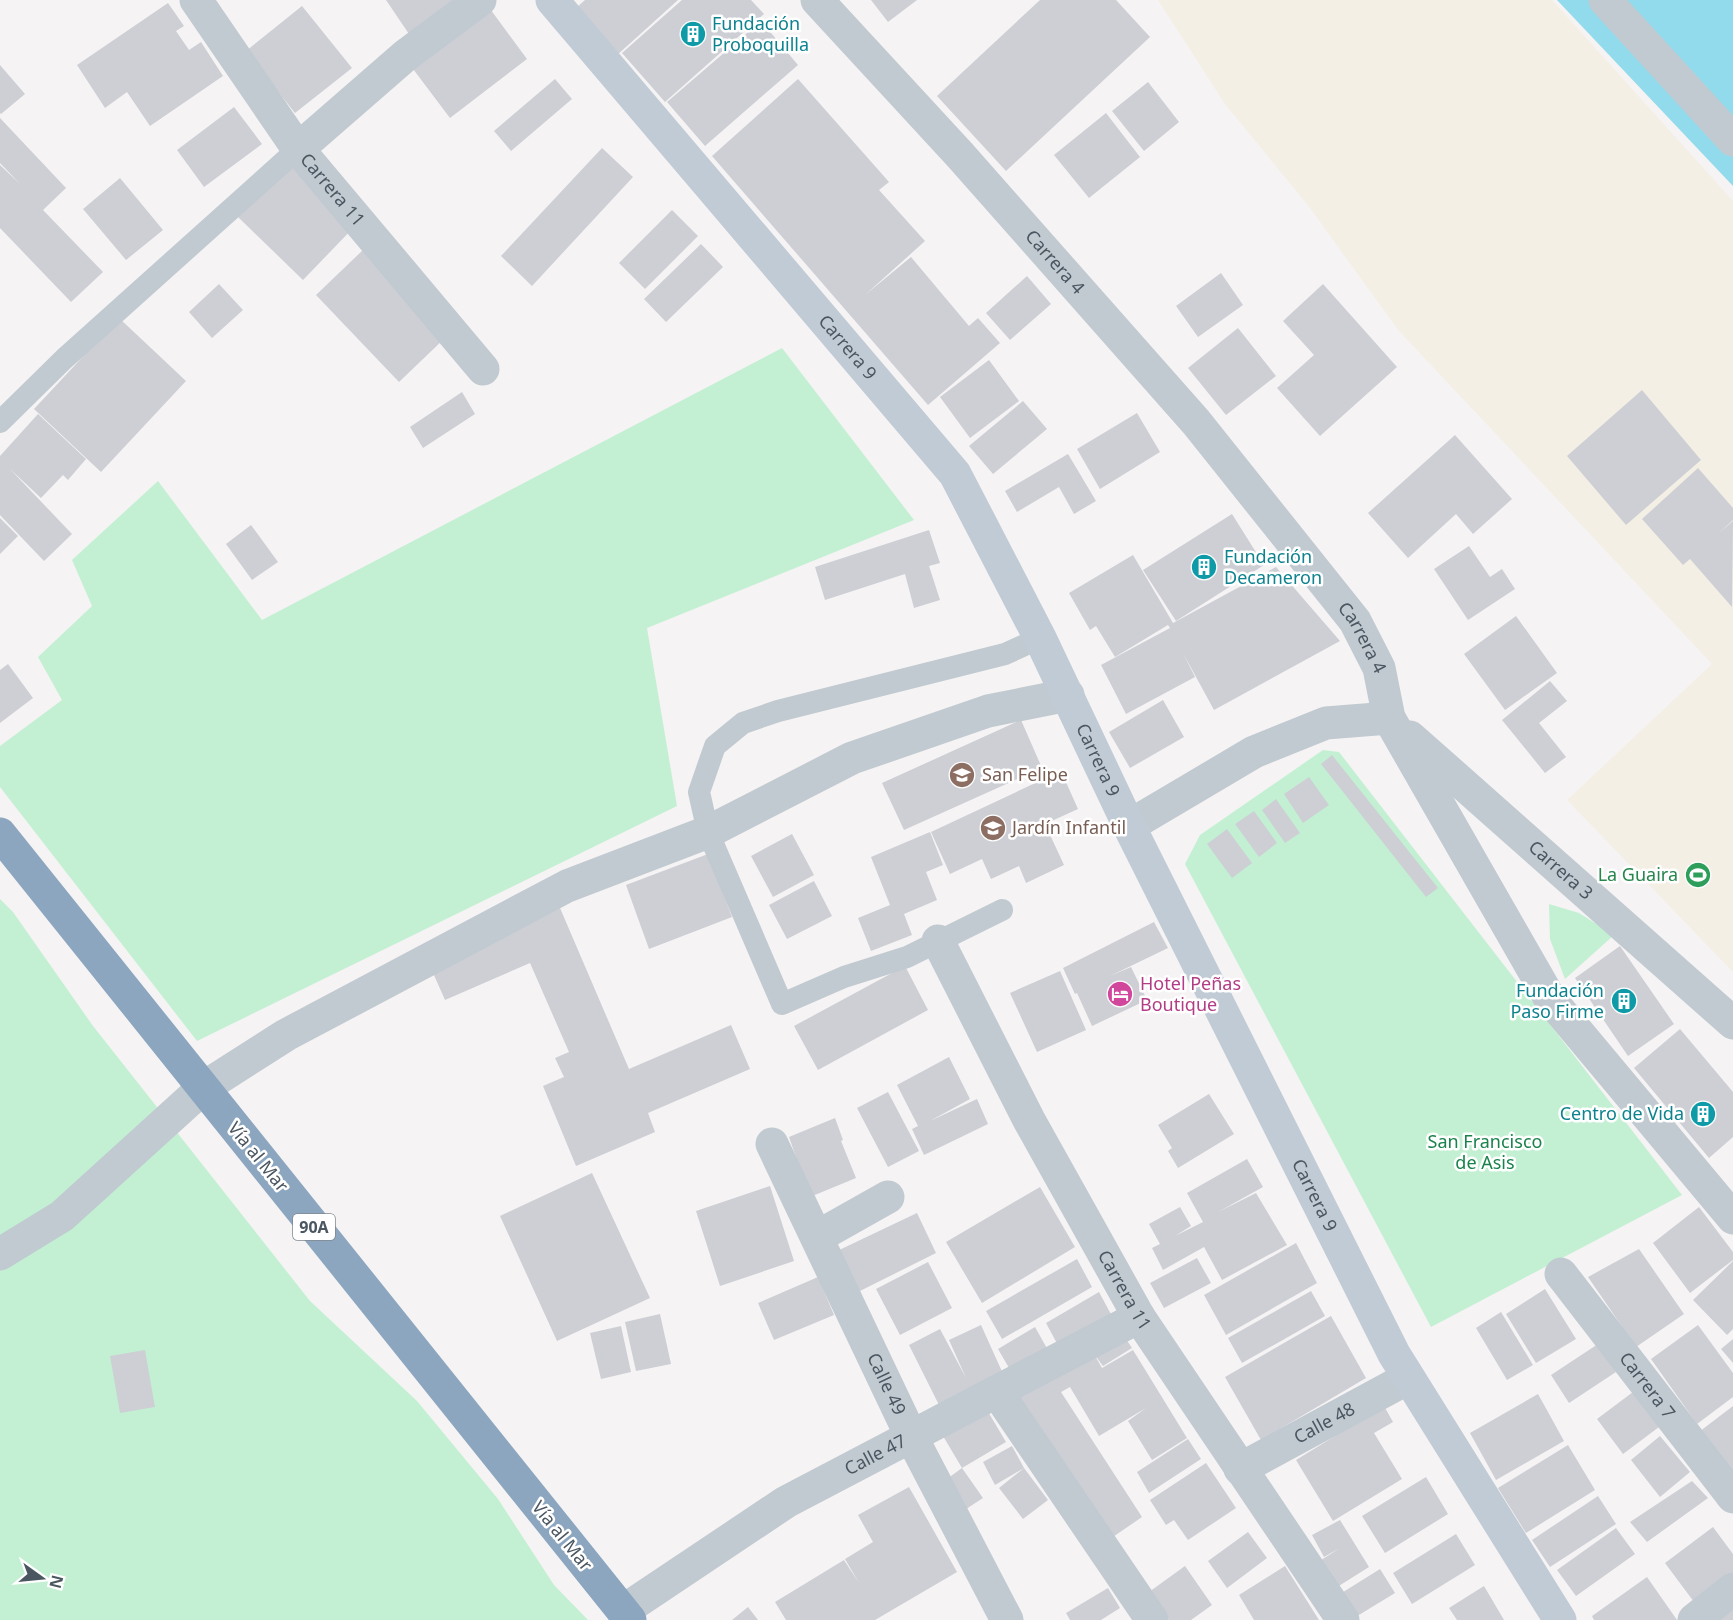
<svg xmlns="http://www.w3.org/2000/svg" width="1733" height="1620" font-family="'Noto Sans',sans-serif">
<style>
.green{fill:#c3f0d3}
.sand{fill:#f4efe5}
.water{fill:#91dbec}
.building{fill:#cdcfd5}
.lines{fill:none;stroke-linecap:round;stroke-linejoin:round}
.lane{stroke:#c1cad1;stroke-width:22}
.street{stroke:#c1cad1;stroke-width:33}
.secondary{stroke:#c1cbd5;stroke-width:33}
.highway{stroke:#8ca6c0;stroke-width:33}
.labels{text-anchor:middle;stroke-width:5;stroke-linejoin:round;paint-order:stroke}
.shield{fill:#fff;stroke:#808990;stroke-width:1.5}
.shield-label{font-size:16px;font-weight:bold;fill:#4a5660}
.culture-label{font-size:18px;fill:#0d838f;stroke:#fff;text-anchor:start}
.street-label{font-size:18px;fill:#4a5660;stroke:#fff}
.education-label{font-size:18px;fill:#785e54;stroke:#fff;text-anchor:start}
.leisure-label{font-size:18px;fill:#27864d;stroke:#fff;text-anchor:end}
.hotel-label{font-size:18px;fill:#b23c85;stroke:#fff;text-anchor:start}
.park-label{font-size:18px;fill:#19834b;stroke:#fff}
</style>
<rect width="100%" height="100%" fill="#f5f3f3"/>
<path class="green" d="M782 348 914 520 647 628 677 806 197 1041 0 787V746L62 700 38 657 92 606 72 560 158 481 262 620Z
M1323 750 1339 752 1682 1195 1431 1327 1185 864 1200 835Z
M0 899 13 912 93 1026 310 1301 417 1401 498 1499 554 1585 588 1620H0Z
M1549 904 1579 913 1614 935 1565 979 1550 939Z"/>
<path class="sand" d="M1158 0H1552L1733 201V972L1567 800 1712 664 1399 331 1307 204 1225 104Z"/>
<path class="water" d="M1557 0H1733V186Z"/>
<path class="building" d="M386 0H458L409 34Z
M585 0H678L616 56 575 9Z
M682 0H751L764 14 665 102 622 53Z
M871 0H917L888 22Z
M1040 0H1116L1150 37 1006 171 937 96Z
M485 2 527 59 450 118 407 61Z
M168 3 184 26 176 31 189 50 201 42 223 76 150 126 127 92 105 108 77 65Z
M302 6 352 68 295 113 246 51Z
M761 21 798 65 705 146 667 102Z
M0 65 25 94 1 114 0 113Z
M555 79 572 99 511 151 494 131Z
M798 79 889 182 879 190 925 241 865 295 911 257 969 326 978 318 1000 343 928 405 712 156Z
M1148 82 1179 122 1144 151 1112 111Z
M234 107 262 144 204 187 177 150Z
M1106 113 1140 157 1089 198 1054 155Z
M0 118 66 188 43 210 103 272 71 302 0 228V165L20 184 0 163Z
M602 148 633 177 532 286 501 256Z
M291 161 356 225 303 280 238 217Z
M120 178 163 230 126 260 83 209Z
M672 210 698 236 645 289 619 263Z
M701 244 723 267 666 322 644 299Z
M364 249 447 336 399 382 316 295Z
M1221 273 1243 305 1198 337 1176 306Z
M1027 276 1051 304 1010 340 986 313Z
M219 284 243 310 212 338 189 312Z
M1323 284 1397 367 1320 436 1277 388 1314 355 1283 321Z
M119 318 186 381 101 472 34 409Z
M1238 328 1276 376 1226 415 1188 368Z
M989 360 1019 401 970 438 940 397Z
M1642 390 1701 460 1626 525 1567 456Z
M462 392 475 414 423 448 410 427Z
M1023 401 1047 429 993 474 969 446Z
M1137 413 1160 452 1100 489 1077 449Z
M38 414 86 459 68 480 63 475 41 498 10 469 72 534 44 561 0 515V456Z
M1455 435 1512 499 1473 534 1456 514 1408 558 1368 513Z
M1068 454 1096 501 1074 514 1059 487 1017 512 1005 491Z
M1698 468 1733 508V520L1718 534 1733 521 1732 607 1690 559 1683 565 1642 519Z
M1232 514 1264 565 1176 621 1143 570Z
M0 518 18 536 0 554Z
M251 525 278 562 252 580 226 544Z
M929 530 940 563 929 566 940 600 914 608 905 574 825 600 815 567Z
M1469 546 1490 577 1502 569 1515 589 1468 620 1434 569Z
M1133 555 1173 623 1276 567 1340 641 1214 710 1183 653 1195 677 1126 714 1101 665 1170 628 1168 625 1115 657 1096 626 1090 630 1069 593Z
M1516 616 1557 673 1505 710 1464 654Z
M8 664 33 698 0 723V670Z
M1550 681 1567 701 1539 723 1566 757 1545 773 1502 720Z
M1163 700 1184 737 1130 768 1109 732Z
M1021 720 1042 768 904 830 882 783Z
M1332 755 1438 888 1426 897 1321 764Z
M1061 771 1078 809 1045 824 1064 865 1026 883 1019 866 991 879 982 859 950 874 931 832Z
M1309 777 1329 805 1303 823 1284 794Z
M1276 799 1300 833 1285 843 1262 810Z
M1254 811 1277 843 1259 857 1235 824Z
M1227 829 1252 863 1232 878 1207 844Z
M930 832 943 865 926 872 937 900 904 914 912 935 871 951 858 918 890 905 871 857Z
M792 834 814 875 773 897 751 856Z
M708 854 732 917 649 949 626 885Z
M814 881 832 916 787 939 769 905Z
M560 908 629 1069 731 1025 750 1069 648 1113 655 1132 576 1166 543 1086 564 1077 555 1058 569 1052 530 963 445 1000 430 966Z
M1154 922 1168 948 1110 976 1131 967 1147 1000 1092 1026 1077 993 1075 994 1063 968Z
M1620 946 1674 1024 1628 1056 1575 978Z
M905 966 928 1010 818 1070 794 1026Z
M1060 971 1086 1030 1037 1052 1010 993Z
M1680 1029 1733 1092V1137L1709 1158 1634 1068Z
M949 1057 970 1099 930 1121 977 1099 988 1124 924 1155 912 1129 918 1126 897 1085Z
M888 1092 919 1151 888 1167 857 1108Z
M1209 1094 1234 1134 1178 1168 1168 1151 1172 1148 1158 1125Z
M835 1118 843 1140 841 1141 856 1178 810 1197 789 1137Z
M1247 1159 1263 1187 1218 1212 1256 1193 1287 1245 1222 1280 1204 1247 1163 1270 1152 1248 1160 1244 1149 1224 1180 1207 1191 1226 1175 1236 1203 1222 1187 1193Z
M592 1173 650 1298 557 1341 500 1216Z
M770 1186 794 1261 720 1286 696 1211Z
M1040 1187 1075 1247 982 1303 946 1242Z
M1699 1207 1733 1252V1260L1690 1293 1653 1243Z
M917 1213 936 1253 856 1293 835 1252Z
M1296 1243 1317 1283 1226 1335 1204 1295Z
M1639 1249 1684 1314 1636 1347 1588 1277Z
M1197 1258 1211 1283 1164 1308 1150 1283Z
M1077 1259 1092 1287 1002 1339 986 1311Z
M1733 1261V1329L1727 1335 1693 1300Z
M928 1262 952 1308 900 1335 876 1289Z
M818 1277 834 1315 774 1340 758 1303Z
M1545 1289 1576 1339 1536 1363 1506 1314Z
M1311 1291 1325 1316 1242 1363 1228 1338Z
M1099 1292 1113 1318 1060 1349 1046 1323Z
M1501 1312 1533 1365 1507 1380 1476 1328Z
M660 1314 671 1364 636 1371 625 1322Z
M1331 1316 1366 1378 1261 1440 1225 1377Z
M981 1325 1004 1376 940 1407 909 1345 940 1329 966 1378 949 1340Z
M1698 1325 1733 1373V1397L1697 1424 1651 1359Z
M621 1326 631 1372 601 1379 590 1333Z
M1035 1327 1049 1352 1012 1373 998 1349Z
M1122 1333 1132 1348 1103 1366 1094 1354 1102 1368 1133 1350 1187 1438 1152 1460 1128 1421 1146 1408 1099 1436 1070 1387 1061 1392 1142 1517 1110 1539 1016 1396Z
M1733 1339V1363L1721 1349Z
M1598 1344 1616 1372 1569 1403 1551 1375Z
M145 1350 155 1407 120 1413 110 1356Z
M1633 1392 1659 1427 1623 1454 1597 1419Z
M1538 1394 1564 1441 1496 1480 1470 1433Z
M1384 1406 1393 1422 1374 1433 1402 1479 1333 1521 1296 1460Z
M1733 1406V1480L1695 1435Z
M987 1410 1006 1442 962 1468 943 1436Z
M1660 1436 1690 1472 1660 1497 1631 1460Z
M1188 1439 1201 1459 1149 1493 1137 1472Z
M1568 1445 1595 1490 1526 1533 1498 1488Z
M1012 1446 1024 1468 995 1485 983 1462Z
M1206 1463 1236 1508 1188 1540 1174 1520 1166 1525 1150 1500Z
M962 1468 983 1498 960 1513 940 1484Z
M1024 1468 1048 1500 1023 1519 999 1488Z
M1426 1477 1448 1514 1385 1553 1362 1516Z
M1692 1481 1708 1498 1647 1542 1630 1522Z
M909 1487 957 1572 875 1620H786L775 1602 844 1560 859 1583 845 1559 873 1542 858 1515Z
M1598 1496 1616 1524 1550 1567 1532 1540Z
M1340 1520 1369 1567 1334 1589 1318 1562 1340 1548 1324 1557 1312 1535Z
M1713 1527 1733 1554V1578L1697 1606 1665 1563Z
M1616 1528 1635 1554 1576 1596 1557 1570Z
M1248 1532 1267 1558 1227 1588 1208 1561Z
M1456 1534 1475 1565 1412 1604 1393 1573Z
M1185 1566 1212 1605 1191 1620H1169L1149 1592Z
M1285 1566 1319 1620H1254L1239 1595Z
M1380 1569 1395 1593 1354 1618 1340 1594Z
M1647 1577 1677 1620H1594L1592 1616Z
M1484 1586 1504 1620H1457L1449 1608Z
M1108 1588 1120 1608 1101 1620H1070L1066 1613Z
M1733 1596V1620H1713Z
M748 1607 758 1620H732Z"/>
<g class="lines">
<path class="lane" d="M0 422 64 359 298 149
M1002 910 907 957 844 977 782 1004 708 832 699 792 715 746 743 723 778 711 1005 654 1040 638"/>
<g class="street">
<path id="s1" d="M196 0 298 149 483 369"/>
<path id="s2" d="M817 0 960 155 1196 422 1355 621 1379 668 1389 718 1550 999 1733 1218"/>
<path d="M1605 0 1733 140"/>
<path d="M298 149 406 55 480 0"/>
<path id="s3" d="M1410 737 1733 1023"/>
<path d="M1129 826 1254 752 1326 723 1389 718"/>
<path id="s4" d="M938 941 1029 1120 1139 1317 1343 1620"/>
<path id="s5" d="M772 1144 911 1436 1007 1620"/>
<path d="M817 1237 888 1197"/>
<path d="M0 1254 62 1216 203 1088 286 1035 567 886 708 832 852 758 988 711 1068 695"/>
<path id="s6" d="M1561 1274 1733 1497"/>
<path d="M997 1392 1152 1620"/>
<path id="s7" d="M1240 1469 1408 1378"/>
<path id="s8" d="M623 1611 786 1502 1139 1317"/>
<path d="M1694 1620 1733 1589"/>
</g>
<path class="secondary" id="s9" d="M552 0 955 474 1040 638 1129 826 1394 1354 1560 1620"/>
<path class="highway" d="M0 834 630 1620"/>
</g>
<defs>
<g id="building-disc" transform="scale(1.35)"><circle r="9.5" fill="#0f9aa8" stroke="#fff"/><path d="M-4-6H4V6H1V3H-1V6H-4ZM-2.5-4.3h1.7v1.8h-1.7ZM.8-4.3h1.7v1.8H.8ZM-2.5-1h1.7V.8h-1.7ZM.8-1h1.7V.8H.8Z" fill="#fff"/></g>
<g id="school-disc" transform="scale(1.35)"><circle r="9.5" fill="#8d6e63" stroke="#fff"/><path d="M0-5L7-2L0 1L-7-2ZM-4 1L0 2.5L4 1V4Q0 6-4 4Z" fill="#fff"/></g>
<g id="stadium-disc" transform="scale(1.35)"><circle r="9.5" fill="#2e9e5b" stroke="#fff"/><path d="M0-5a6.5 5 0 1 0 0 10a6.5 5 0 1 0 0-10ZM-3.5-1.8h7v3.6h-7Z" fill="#fff"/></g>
<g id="hotel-disc" transform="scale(1.35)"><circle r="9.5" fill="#d1479c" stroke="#fff"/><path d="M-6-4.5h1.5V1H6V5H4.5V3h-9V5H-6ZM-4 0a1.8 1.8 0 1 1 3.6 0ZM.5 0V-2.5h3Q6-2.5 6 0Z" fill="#fff"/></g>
</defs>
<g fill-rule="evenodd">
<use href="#building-disc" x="693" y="34"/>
<use href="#building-disc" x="1204" y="567"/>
<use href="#school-disc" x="962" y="775"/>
<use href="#school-disc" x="993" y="828"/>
<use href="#stadium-disc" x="1698" y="875"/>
<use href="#hotel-disc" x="1120" y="994"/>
<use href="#building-disc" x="1624" y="1001"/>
<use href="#building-disc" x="1703" y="1114"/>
</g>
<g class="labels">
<rect class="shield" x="293" y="1214" width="42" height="26" rx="4.5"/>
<g class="shield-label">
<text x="314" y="1233">90A</text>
</g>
<g class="culture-label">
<text x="712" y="30">Fundación<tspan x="712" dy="21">Proboquilla</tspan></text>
<text x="1224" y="563">Fundación<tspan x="1224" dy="21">Decameron</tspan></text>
<text x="1604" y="997" text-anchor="end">Fundación<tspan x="1604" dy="21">Paso Firme</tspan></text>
<text x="1684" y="1120" text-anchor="end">Centro de Vida</text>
</g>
<g class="street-label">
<text dy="6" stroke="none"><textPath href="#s1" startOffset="234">Carrera 11</textPath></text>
<text dy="6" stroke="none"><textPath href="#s2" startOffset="354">Carrera 4</textPath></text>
<text dy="6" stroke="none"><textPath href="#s9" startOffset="456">Carrera 9</textPath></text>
<text dy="6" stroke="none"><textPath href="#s2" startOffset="840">Carrera 4</textPath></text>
<text dy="6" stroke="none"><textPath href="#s9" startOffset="942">Carrera 9</textPath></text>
<text dy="6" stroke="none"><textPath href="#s3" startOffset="201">Carrera 3</textPath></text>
<text transform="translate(258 1157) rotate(51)" y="6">Vía al Mar</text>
<text dy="6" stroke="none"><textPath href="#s9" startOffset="1428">Carrera 9</textPath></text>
<text dy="6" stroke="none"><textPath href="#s4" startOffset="396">Carrera 11</textPath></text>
<text dy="6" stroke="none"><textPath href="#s5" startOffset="266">Calle 49</textPath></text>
<text dy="6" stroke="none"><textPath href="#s6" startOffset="141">Carrera 7</textPath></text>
<text dy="6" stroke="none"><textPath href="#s7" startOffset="96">Calle 48</textPath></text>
<text dy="6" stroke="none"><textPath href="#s8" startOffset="297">Calle 47</textPath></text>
<text transform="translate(562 1536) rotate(51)" y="6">Vía al Mar</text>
</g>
<g class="education-label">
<text x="982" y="781">San Felipe</text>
<text x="1012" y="834">Jardín Infantil</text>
</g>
<g class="leisure-label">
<text x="1678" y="881">La Guaira</text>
</g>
<g class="hotel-label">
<text x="1140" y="990">Hotel Peñas<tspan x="1140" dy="21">Boutique</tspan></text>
</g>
<g class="park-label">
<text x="1485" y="1148">San Francisco<tspan x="1485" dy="21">de Asis</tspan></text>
</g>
</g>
<g transform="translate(42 1578) rotate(105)" stroke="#ffffff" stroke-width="4.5" paint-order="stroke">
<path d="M0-4.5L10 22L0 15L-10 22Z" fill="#4a5660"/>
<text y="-9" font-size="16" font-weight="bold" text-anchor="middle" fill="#4a5660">N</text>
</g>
</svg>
